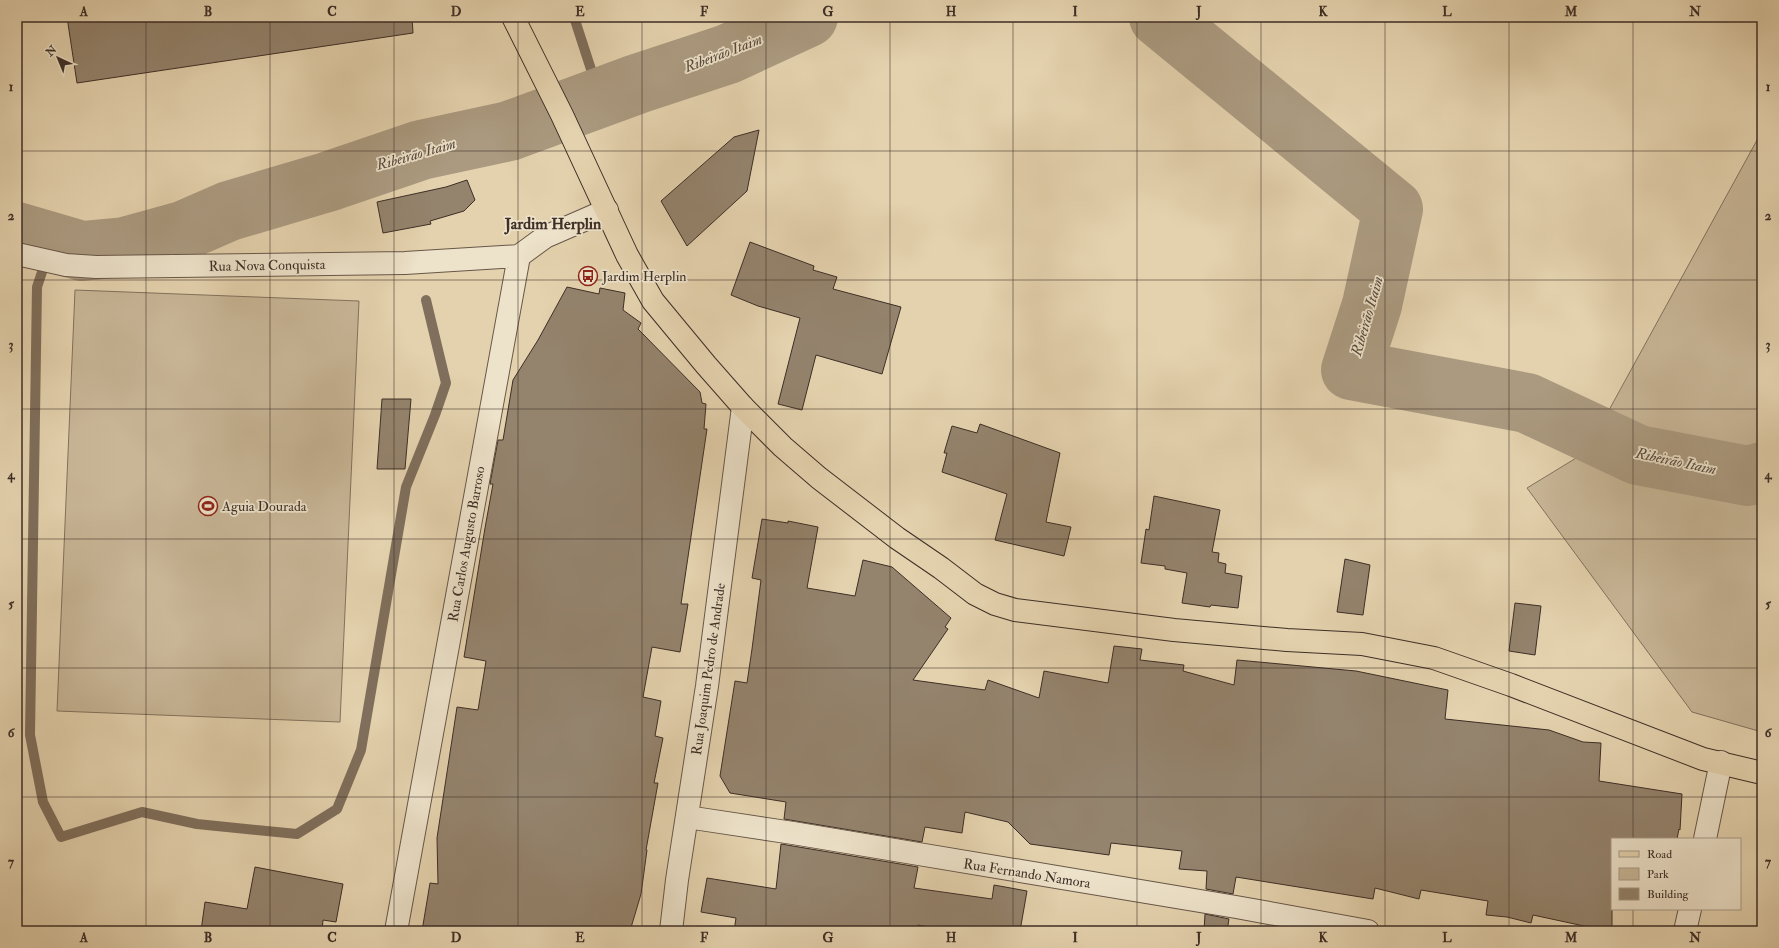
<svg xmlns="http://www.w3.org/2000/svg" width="1779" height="948" font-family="'IM FELL Double Pica',serif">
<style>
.green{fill:#c8b697;stroke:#82725e}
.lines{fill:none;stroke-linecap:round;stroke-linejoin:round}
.stream{stroke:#7f6f5c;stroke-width:10}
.river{stroke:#ab9a80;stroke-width:60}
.building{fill:#94836d;stroke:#3d2e26}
.minor-casing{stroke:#675748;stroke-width:24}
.major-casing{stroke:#3d2e26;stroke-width:24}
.minor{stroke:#ede2ca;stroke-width:22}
.major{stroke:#e4d2ae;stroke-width:22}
.grid{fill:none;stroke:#3d2e26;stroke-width:1;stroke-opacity:0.55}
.labels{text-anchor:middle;stroke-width:3.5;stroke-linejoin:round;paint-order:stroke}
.street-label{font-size:14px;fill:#3d2e26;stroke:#ede2ca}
.poi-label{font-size:14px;fill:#3d2e26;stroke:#ede2ca;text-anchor:start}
.water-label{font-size:15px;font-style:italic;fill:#58493c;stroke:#ede2ca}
.quarter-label{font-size:16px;font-weight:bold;fill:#3d2e26;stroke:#ede2ca}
.neatline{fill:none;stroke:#3d2e26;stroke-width:1.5}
.grid-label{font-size:13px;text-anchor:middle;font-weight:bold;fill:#3d2e26}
</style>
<rect width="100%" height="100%" fill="#e4d2ae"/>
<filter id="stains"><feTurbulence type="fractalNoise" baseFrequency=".005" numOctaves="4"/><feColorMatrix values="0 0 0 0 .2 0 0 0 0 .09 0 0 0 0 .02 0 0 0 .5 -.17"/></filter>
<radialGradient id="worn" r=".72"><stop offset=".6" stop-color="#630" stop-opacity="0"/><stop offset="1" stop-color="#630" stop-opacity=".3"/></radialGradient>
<path class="green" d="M1762 131V732L1692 712 1527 488 1586 452Z
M75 290 359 301 340 722 57 711Z"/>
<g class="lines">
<path class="stream" d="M574 17 600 97
M52 242 37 287 30 735 43 802 61 837 142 812 197 824 297 834 337 809 361 750 406 487 435 415 446 383 426 300"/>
<path class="river" d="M1159 17 1393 209 1372 305 1351 370 1527 403 1638 455 1748 476 1762 472
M17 232 82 251 125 247 183 231 229 211 327 182 421 150 509 131 637 84 728 54 808 17"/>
</g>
<path class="building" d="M67 17H412L413 33 77 83Z
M759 130 747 191 687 246 661 201 734 137Z
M467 180 475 200 464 211 430 221 431 224 383 233 377 202 446 187Z
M750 242 814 266 813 270 837 277 833 289 901 307 882 374 816 355 802 410 778 404 800 318 758 306 731 295Z
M567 287 599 294 600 288 625 293 623 310 641 323 638 329 700 392 702 403 706 404 704 429H707L681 604H688L680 652 652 647 643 697 661 701 655 736 663 738 654 783H658L646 850H647L641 894 630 931H422L430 883 438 884 437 838 457 707 478 710 486 661 464 657 485 528 493 484H490L498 440H503L513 380 538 340Z
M382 399H411L405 469H377Z
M980 424 1060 453 1046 522 1071 527 1064 556 995 540 1007 494 942 472 947 453H944L952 426 977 433Z
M1154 496 1220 510 1212 552 1219 553 1218 562 1226 564 1225 573 1242 576 1238 608 1211 605 1210 607 1182 603 1187 573 1165 569V566L1141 563 1146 529 1149 530Z
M762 519 788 523V521L818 527 807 588 855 596 863 560 892 567 951 618 945 627 948 629 913 680 985 690 988 680 1039 698 1044 671 1108 683 1114 646 1142 649 1140 660 1184 665 1183 671 1234 685 1237 660 1356 671 1448 690 1445 719 1549 730 1583 742 1601 743 1599 781 1682 794 1680 830 1679 829 1677 839H1612V931H1607L1533 915 1531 923 1507 917 1486 915 1488 901 1421 890 1419 899 1375 888 1373 899 1236 877 1233 894 1206 889 1207 871 1179 869 1182 851 1111 843 1109 855 1030 844 1008 822 965 812 962 833 925 827 922 842 784 819 786 802 730 793 720 776 735 681 747 683 752 649 761 580 752 578Z
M1345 559 1370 565 1363 615 1337 612Z
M1515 603 1541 606 1535 655 1509 651Z
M781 844 918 867 914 888 992 899 994 885 1027 891 1020 931H949L918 925 917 931H734L736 918 701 912 707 878 776 889Z
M255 867 343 884 336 922 323 920 322 931H201L205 902 247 909Z
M1205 914 1229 919 1227 931H1204Z"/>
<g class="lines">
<g class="minor-casing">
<path id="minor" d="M17 254 66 265 96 267 405 263 519 256
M687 817 793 833 1236 907 1368 931
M1705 839 1721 762
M396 931 519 256 545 237 607 210
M671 931 677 880 707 686 743 407
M1685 931 1690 909"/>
</g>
<g class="major-casing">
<path id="major" d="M513 17 562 115 627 255 653 301 706 365 743 407 783 447 819 478 897 538 941 568 975 594 995 604 1015 610 1174 630 1287 640 1362 644 1434 658 1511 685 1703 759 1762 773"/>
</g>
<use href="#minor" class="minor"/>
<use href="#major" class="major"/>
</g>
<path class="grid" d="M146 17V931M270 17V931M394 17V931M518 17V931M642 17V931M766 17V931M890 17V931M1013 17V931M1137 17V931M1261 17V931M1385 17V931M1509 17V931M1633 17V839M17 151H1762M17 280H1762M17 409H1762M17 539H1762M17 668H1762M17 797H1762M1633 909V931"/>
<defs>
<g id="bus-ring" transform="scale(1)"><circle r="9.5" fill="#ede2ca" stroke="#8f2418" stroke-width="1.5"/><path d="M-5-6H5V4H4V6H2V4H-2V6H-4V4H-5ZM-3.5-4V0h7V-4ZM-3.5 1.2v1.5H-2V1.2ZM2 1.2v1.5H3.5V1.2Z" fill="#8f2418"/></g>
<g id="stadium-ring" transform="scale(1)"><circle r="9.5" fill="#ede2ca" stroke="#8f2418" stroke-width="1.5"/><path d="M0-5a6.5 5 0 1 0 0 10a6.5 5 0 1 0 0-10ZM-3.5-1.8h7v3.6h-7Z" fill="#8f2418"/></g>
</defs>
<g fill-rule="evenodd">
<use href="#bus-ring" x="588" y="276"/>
<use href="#stadium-ring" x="208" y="506"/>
</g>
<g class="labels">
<g class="street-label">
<text transform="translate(267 265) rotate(-1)" y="5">Rua Nova Conquista</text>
<text transform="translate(466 544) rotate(-80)" y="5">Rua Carlos Augusto Barroso</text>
<text transform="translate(708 669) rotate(-82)" y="5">Rua Joaquim Pedro de Andrade</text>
<text transform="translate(1027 873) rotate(9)" y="5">Rua Fernando Namora</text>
</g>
<g class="poi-label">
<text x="602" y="281">Jardim Herplin</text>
<text x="222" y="511">Aguia Dourada</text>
</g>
<g class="water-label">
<text transform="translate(723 53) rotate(-21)" y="5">Ribeirão Itaim</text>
<text transform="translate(416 154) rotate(-16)" y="5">Ribeirão Itaim</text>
<text transform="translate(1367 316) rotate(-74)" y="5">Ribeirão Itaim</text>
<text transform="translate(1676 461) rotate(12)" y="5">Ribeirão Itaim</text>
</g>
<g class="quarter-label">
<text x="553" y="229">Jardim Herplin</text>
</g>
</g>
<rect width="1779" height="948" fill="none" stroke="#e4d2ae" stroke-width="44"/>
<rect x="1611" y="838" width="130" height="72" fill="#ede2ca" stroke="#a79a88"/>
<rect x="1619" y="851" width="20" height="6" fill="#e4d2ae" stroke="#a79a88"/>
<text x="1647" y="858" font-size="12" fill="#3d2e26">Road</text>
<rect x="1619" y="868" width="20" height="12" fill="#c8b697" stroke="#a79a88"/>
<text x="1647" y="878" font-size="12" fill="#3d2e26">Park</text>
<rect x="1619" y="888" width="20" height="12" fill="#94836d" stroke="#a79a88"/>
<text x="1647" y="898" font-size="12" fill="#3d2e26">Building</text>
<g transform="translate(58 58) rotate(316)" stroke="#ede2ca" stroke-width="3" paint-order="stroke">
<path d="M0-3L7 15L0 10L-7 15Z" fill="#3d2e26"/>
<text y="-6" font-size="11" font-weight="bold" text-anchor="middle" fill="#3d2e26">N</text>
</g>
<rect x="22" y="22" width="1735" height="904" class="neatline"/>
<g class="grid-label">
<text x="84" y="16">A</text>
<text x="208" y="16">B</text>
<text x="332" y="16">C</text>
<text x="456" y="16">D</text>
<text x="580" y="16">E</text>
<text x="704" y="16">F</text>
<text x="828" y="16">G</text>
<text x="951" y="16">H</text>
<text x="1075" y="16">I</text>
<text x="1199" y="16">J</text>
<text x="1323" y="16">K</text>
<text x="1447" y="16">L</text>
<text x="1571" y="16">M</text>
<text x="1695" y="16">N</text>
<text x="11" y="91">1</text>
<text x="1768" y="91">1</text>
<text x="11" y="220">2</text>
<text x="1768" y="220">2</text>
<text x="11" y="349">3</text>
<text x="1768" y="349">3</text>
<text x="11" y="479">4</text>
<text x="1768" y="479">4</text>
<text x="11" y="608">5</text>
<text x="1768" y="608">5</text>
<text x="11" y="737">6</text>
<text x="1768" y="737">6</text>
<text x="11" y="866">7</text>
<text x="1768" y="866">7</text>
<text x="84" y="942">A</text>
<text x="208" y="942">B</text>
<text x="332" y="942">C</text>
<text x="456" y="942">D</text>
<text x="580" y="942">E</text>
<text x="704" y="942">F</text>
<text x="828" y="942">G</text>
<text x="951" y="942">H</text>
<text x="1075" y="942">I</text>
<text x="1199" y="942">J</text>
<text x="1323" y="942">K</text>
<text x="1447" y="942">L</text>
<text x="1571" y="942">M</text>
<text x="1695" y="942">N</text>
</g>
<rect width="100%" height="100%" filter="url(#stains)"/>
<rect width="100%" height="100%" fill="url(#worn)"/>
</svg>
